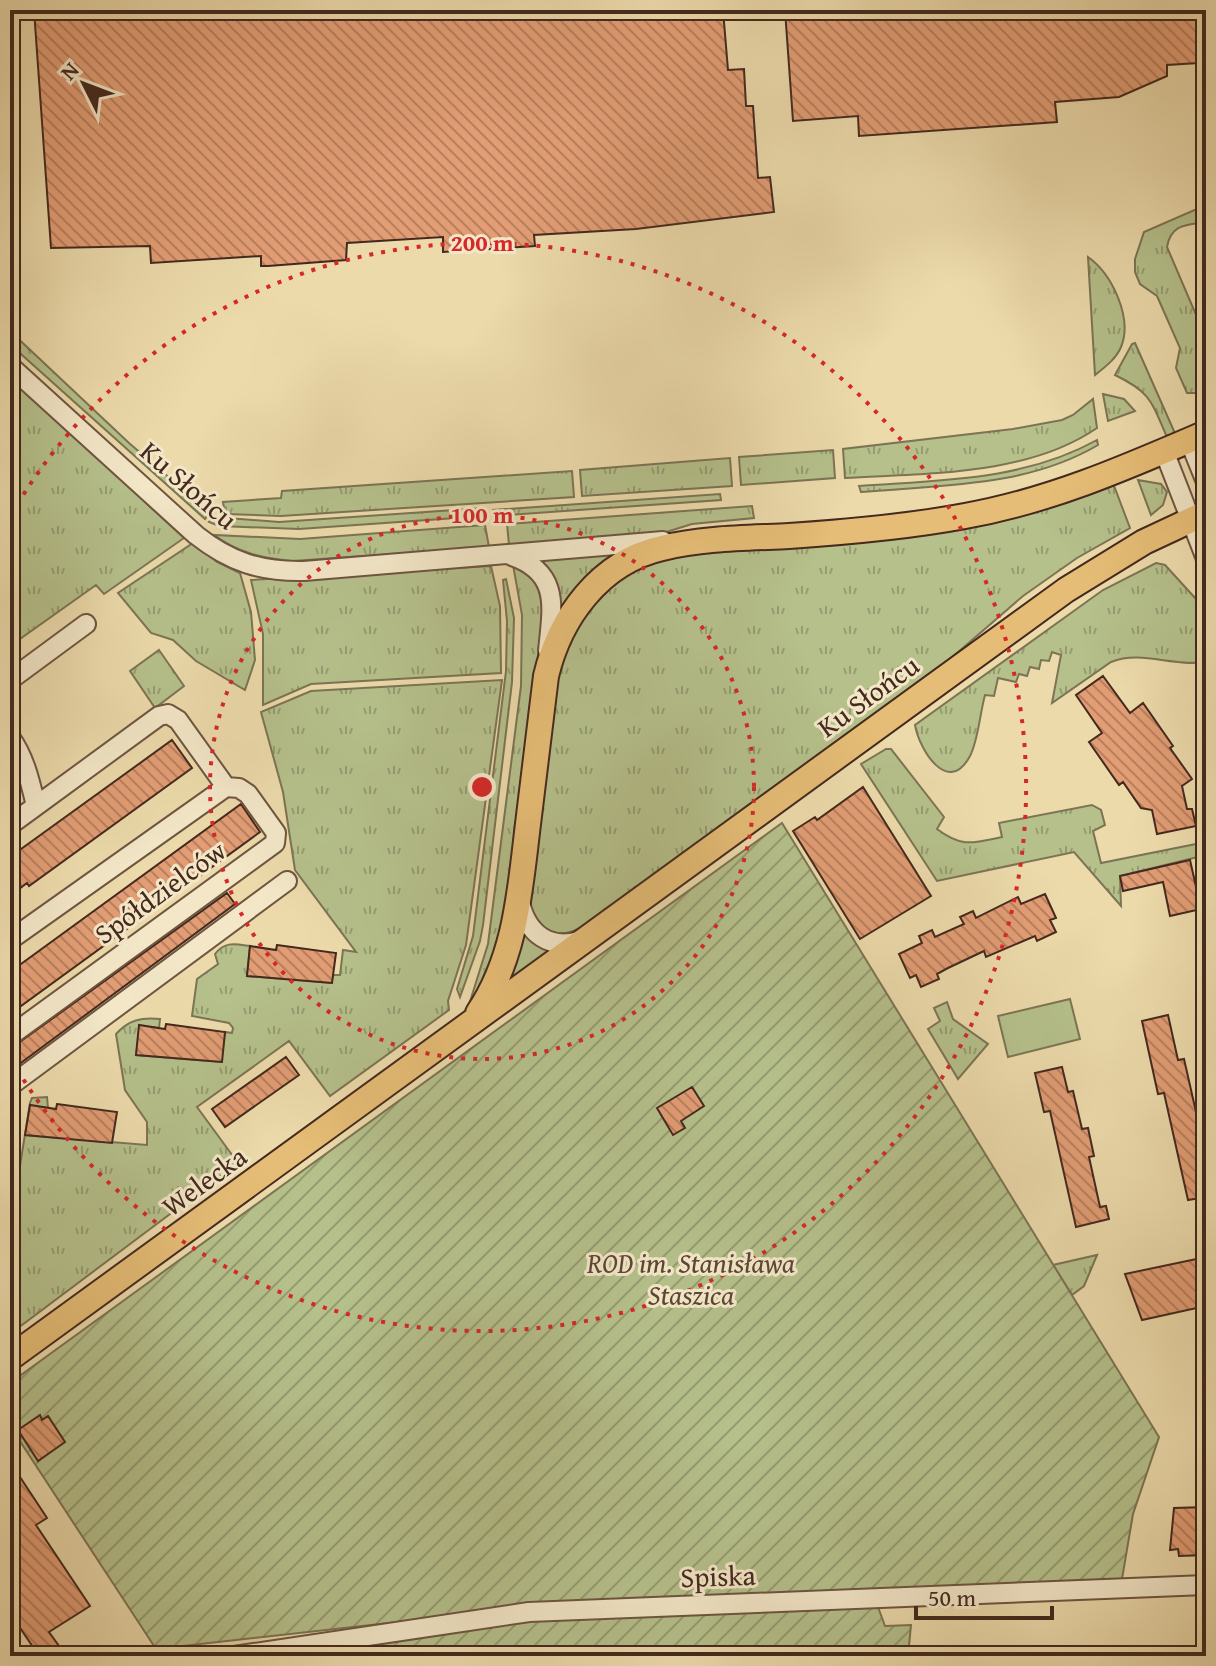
<svg xmlns="http://www.w3.org/2000/svg" width="1216" height="1666" font-family="'Gentium Book Plus',serif">
<style>
.grass{fill:url(#grass-tufts);stroke:#7c7454;stroke-width:2}
.garden{fill:url(#garden-furrows);stroke:#7c7454;stroke-width:2}
.pitch{fill:#b5c08b;stroke:#7c7454;stroke-width:2}
.building{fill:url(#building-back-hatch);stroke:#44291e;stroke-width:2}
.lines{fill:none;stroke-linecap:round;stroke-linejoin:round}
.minor-casing{stroke:#6e5541;stroke-width:22}
.major-casing{stroke:#44291e;stroke-width:28}
.minor{stroke:#f3e7c8;stroke-width:18}
.major{stroke:#e6bd76;stroke-width:24}
.ring{fill:none;stroke:#d62828;stroke-width:4;stroke-dasharray:4 8}
.labels{text-anchor:middle;stroke-width:6;stroke-linejoin:round;paint-order:stroke}
.street-label{font-size:28px;fill:#44291e;stroke:#f3e7c8}
.park-label{font-size:28px;font-style:italic;fill:#5b4734;stroke:#f3e7c8}
.centre{fill:#d62828;stroke:#f3e7c8;stroke-width:4}
.ring-label{font-size:24px;text-anchor:middle;font-weight:bold;fill:#d62828;stroke:#f3e7c8;stroke-width:6;stroke-linejoin:round;paint-order:stroke}
</style>
<defs>
<pattern id="grass-tufts" width="24" height="20" patternUnits="userSpaceOnUse" patternTransform="scale(2)"><rect width="24" height="20" fill="#b5c08b"/><path d="M3 7l-1-3M5 7V3M7 7l1-3M15 17l-1-3M17 17v-4M19 17l1-3" fill="none" stroke="#959c71"/></pattern>
<pattern id="garden-furrows" width="10" height="10" patternUnits="userSpaceOnUse" patternTransform="scale(2)"><rect width="10" height="10" fill="#b5c08b"/><path d="M-1 1l2-2M0 10L10 0M9 11l2-2" fill="none" stroke="#959c71"/></pattern>
<pattern id="building-back-hatch" width="6" height="6" patternUnits="userSpaceOnUse" patternTransform="scale(2)"><rect width="6" height="6" fill="#e29d74"/><path d="M-1 5l2 2M0 0l6 6M5-1l2 2" fill="none" stroke="#b9805f"/></pattern>
</defs>
<rect width="100%" height="100%" fill="#ecdaab"/>
<filter id="stains"><feTurbulence type="fractalNoise" baseFrequency=".0025" numOctaves="4"/><feColorMatrix values="0 0 0 0 .2 0 0 0 0 .09 0 0 0 0 .02 0 0 0 .5 -.17"/></filter>
<radialGradient id="worn" r=".72"><stop offset=".6" stop-color="#630" stop-opacity="0"/><stop offset="1" stop-color="#630" stop-opacity=".3"/></radialGradient>
<path class="grass" d="M1206 205V222C1186 225 1171 224 1167 247L1206 338V393H1187L1176 368 1180 348 1157 296 1140 284 1135 272V259L1144 232Z
M1088 257C1112 274 1133 318 1121 347 1116 359 1105 367 1095 375Z
M10 331 129 443 210 513 205 519 22 355 10 342Z
M1135 343 1174 431 1172 436 1166 435C1151 400 1150 392 1115 375L1132 344Z
M10 377 184 538 104 594 96 585 10 646Z
M1103 394 1124 399 1135 411 1108 421Z
M1093 399 1097 428C1027 476 927 473 845 478L843 449 1013 429 1062 420 1073 415Z
M1097 440 1098 445C1027 487 942 485 861 492L859 486C941 480 1023 481 1097 440Z
M833 450 835 478 741 485 739 457Z
M730 458 732 486 582 496 580 470Z
M572 471 574 497 281 516 225 514 223 502 281 498 282 491Z
M1138 480 1161 484 1167 492 1163 505 1151 515Z
M1113 483 1130 528 1077 558 1023 596 928 678 588 924C556 942 543 934 528 903L558 664 585 611 621 577 651 562 709 551 913 537 1047 506Z
M720 494 721 500 493 516V510Z
M752 506 754 518 692 524 660 534 509 545 507 524Z
M484 508V516L299 529 219 526 209 522 214 517 279 522Z
M485 525 489 547 293 561C262 558 239 553 214 535L300 539Z
M193 543 217 562 240 573 251 612 255 660 245 690 196 661 173 640 151 633 118 593Z
M625 551 557 616C558 592 558 574 536 558Z
M1156 563 1165 565 1206 610V662C1172 667 1142 650 1111 662L1052 703 1061 655 1052 652 1049 661 1041 660 1039 669 1030 667 1027 676 1019 674 1016 682 998 678 994 696 985 695C980 713 978 741 970 756 948 797 919 749 915 725L1103 590Z
M513 565C536 575 542 592 543 615L504 934 500 951 467 1011 488 944 521 686 522 615Z
M491 566 500 606 501 673 311 684 263 705V634L251 580Z
M506 579 514 618 512 682 483 925 480 941 460 997 457 989 473 936 506 671 507 621 503 580Z
M159 650 184 686 155 708 130 671Z
M502 680 466 945 448 1001 449 1010 330 1096 289 1041 197 1107 238 1163 10 1334V1222L12 1216 30 1103 32 1098 47 1097 48 1108 30 1106 26 1135 147 1145V1122L125 1090 116 1034C129 1020 141 1017 160 1019L159 1028 140 1026 136 1055 221 1062 225 1032 232 1033 233 1028 229 1023 192 1016 197 979 218 964 215 954C225 941 235 944 250 946L247 976 331 983 333 975H340L343 950 356 952 295 870 283 792 261 712 311 691Z
M886 749H891L944 817 937 829C962 848 973 843 1002 837L999 823 1092 805 1101 810 1105 825 1093 831 1101 863 1206 842V855L1120 876 1121 906 1074 852 937 881 861 764Z
M519 928 535 944 553 951 499 990Z
M947 1002 953 1019 988 1044 958 1079 928 1029 940 1021 934 1008Z
M1097 1255 1084 1286 1072 1295 1053 1265Z"/>
<path class="garden" d="M782 823 1159 1437 1133 1514 1122 1579 585 1601 156 1649 10 1426V1383Z
M878 1607 885 1626 911 1625 908 1656H279L520 1620Z"/>
<path class="pitch" d="M1070 999 1080 1039 1008 1057 998 1016Z"/>
<path class="building" d="M34 10H723L728 70 744 69 746 106H753L758 178 770 177 774 212 636 229 534 235 535 246 443 252V237L347 243 346 260 268 266H261V256L151 263 150 246 51 248Z
M785 10H1206V60L1199 63 1167 65V76L1119 97 1055 102 1057 122 859 136 858 116 793 121Z
M1103 676 1130 713 1143 703 1173 746 1170 748 1192 779 1182 786 1187 809H1192L1196 826 1157 834 1152 810 1141 808 1123 782 1119 785 1089 742 1102 733 1076 695Z
M172 740 192 768 29 886 27 883 10 896V857Z
M863 787 931 896 860 939 793 831 815 817 817 820Z
M241 804 260 832 10 1014V972Z
M1190 860 1201 909 1170 916 1163 882 1123 891 1120 876Z
M227 893 235 904 10 1071V1049Z
M1045 894 1056 918 1050 920 1056 932 1037 941 1035 936 986 957 984 951 948 968 937 974 939 979 921 987 916 975 910 978 899 954 922 943 919 936 932 930 935 937 964 924 960 917 973 911 976 918 1018 897 1021 904Z
M277 945 336 953 332 983 247 976 250 946 276 950Z
M1168 1015 1178 1060 1184 1059 1206 1156V1197L1188 1200 1164 1093 1158 1094 1142 1021Z
M166 1024 225 1032 222 1062 136 1055 139 1025 165 1029Z
M286 1057 299 1075 225 1127 212 1109Z
M1062 1067 1068 1092 1073 1091 1082 1129 1088 1128 1094 1156 1089 1157 1100 1207 1106 1206 1109 1219 1076 1227 1050 1111 1044 1112 1035 1073Z
M692 1087 704 1106 681 1121 685 1128 673 1135 657 1108Z
M57 1104 117 1112 112 1143 25 1135 30 1105 56 1109Z
M1206 1257V1306L1142 1320 1125 1274Z
M40 1415 42 1420 48 1416 65 1442 38 1461 18 1430Z
M20 1477 47 1518 36 1525 90 1606 49 1632 59 1646 43 1656H39L10 1613V1483Z
M1206 1507V1555L1179 1556 1178 1549 1170 1550 1174 1508Z"/>
<g class="lines">
<g class="minor-casing">
<path id="minor" d="M10 366 196 535C230 562 261 572 304 571L663 541
M1189 440 1206 482
M1164 451 1206 559
M512 556C561 573 552 608 548 651
M10 680 86 624
M10 737C25 758 30 781 36 806L10 825
M36 806 159 716 168 714 178 720 226 787
M520 902C527 934 550 951 582 940
M10 940 226 787 239 788 248 794 276 833 275 843 10 1036
M10 1086 287 881
M234 1656 529 1612 1206 1585"/>
</g>
<g class="major-casing">
<path id="major" d="M478 1013C516 957 520 890 528 824 534 774 540 725 546 676 560 617 600 562 662 548 703 538 747 538 789 536 848 532 907 527 965 516 1050 501 1127 467 1206 433
M10 1358 1066 590 1144 542 1206 513"/>
</g>
<use href="#minor" class="minor"/>
<use href="#major" class="major"/>
</g>
<g class="ring">
<circle cx="482" cy="787" r="272"/>
<path d="M11 515A544 544 0 1 1 11 1059"/>
</g>
<g class="labels">
<g class="street-label">
<text transform="translate(189 485) rotate(41)" y="10">Ku Słońcu</text>
<text transform="translate(868 696) rotate(-36)" y="10">Ku Słońcu</text>
<text transform="translate(160 892) rotate(-36)" y="10">Spółdzielców</text>
<text transform="translate(204 1181) rotate(-36)" y="10">Welecka</text>
<text transform="translate(718 1576) rotate(-2)" y="10">Spiska</text>
</g>
<g class="park-label">
<text x="691" y="1273">ROD im. Stanisława<tspan x="691" dy="32">Staszica</tspan></text>
</g>
</g>
<circle cx="482" cy="787" r="12" class="centre"/>
<g class="ring-label">
<text x="482" y="251">200 m</text>
<text x="482" y="523">100 m</text>
</g>
<rect width="1216" height="1666" fill="none" stroke="#ecdaab" stroke-width="40"/>
<rect x="12" y="12" width="1192" height="1642" fill="none" stroke="#44291e" stroke-width="4"/>
<rect x="20" y="20" width="1176" height="1626" fill="none" stroke="#44291e" stroke-width="2"/>
<g transform="translate(84 84) rotate(312)" stroke="#f3e7c8" stroke-width="6" paint-order="stroke">
<path d="M0-6L14 30L0 20L-14 30Z" fill="#44291e"/>
<text y="-12" font-size="22" font-weight="bold" text-anchor="middle" fill="#44291e">N</text>
</g>
<path d="M916 1606v12h136v-12" fill="none" stroke="#44291e" stroke-width="4"/>
<text x="928" y="1606" font-size="24" fill="#44291e" stroke="#f3e7c8" stroke-width="6" paint-order="stroke">50 m</text>
<rect width="100%" height="100%" filter="url(#stains)"/>
<rect width="100%" height="100%" fill="url(#worn)"/>
</svg>
